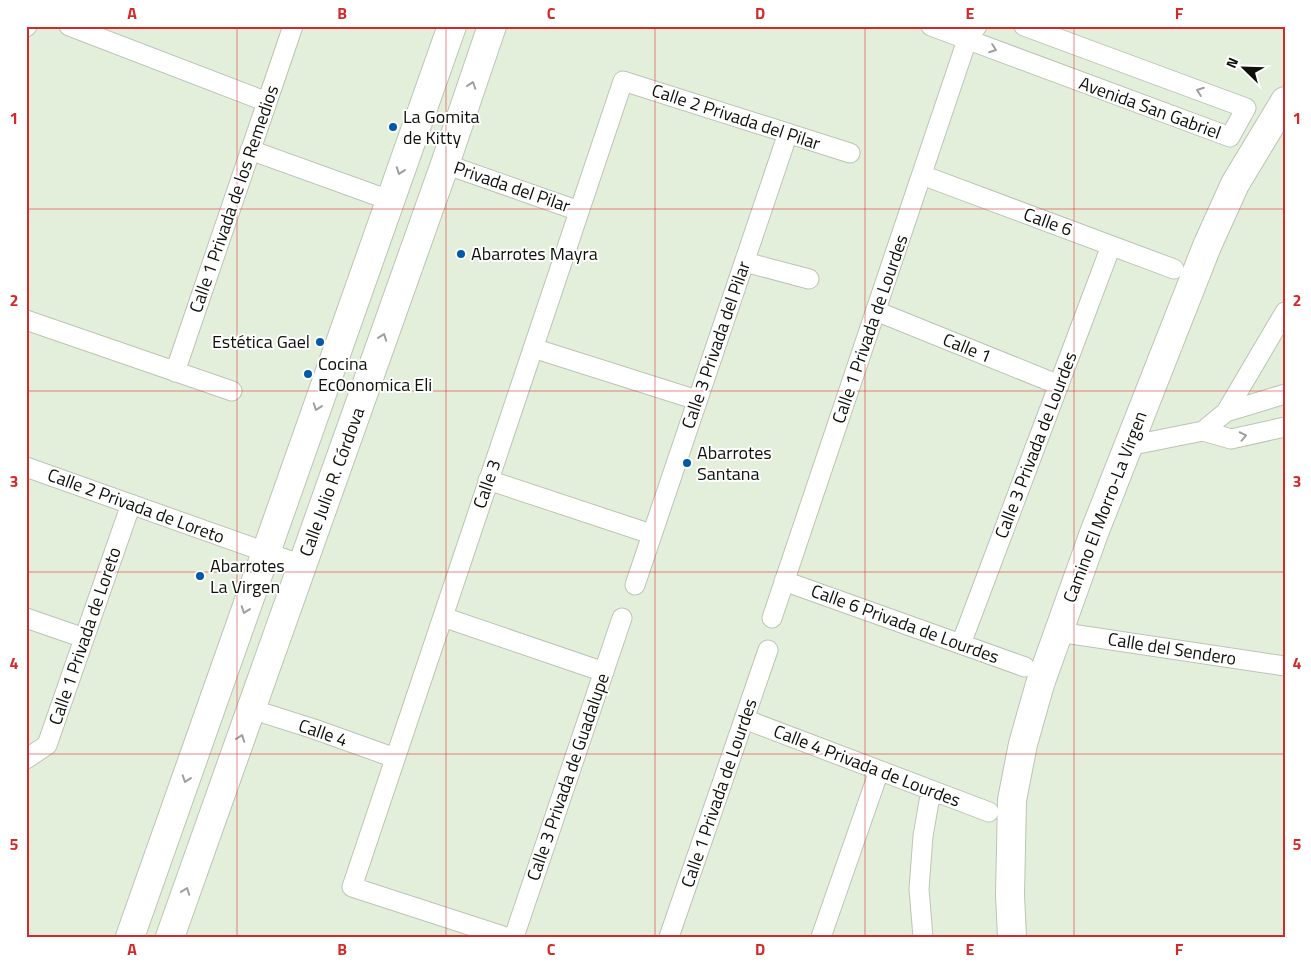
<svg xmlns="http://www.w3.org/2000/svg" width="1311" height="963" font-family="'Titillium Web',sans-serif">
<style>
.lines{fill:none;stroke-linecap:round;stroke-linejoin:round}
.street-casing{stroke:#bbc5b3;stroke-width:21}
.secondary-casing{stroke:#bbc5b3;stroke-width:30}
.street{stroke:#fff;stroke-width:19}
.secondary{stroke:#fff;stroke-width:28}
.oneway{stroke:#9fa09d}
.grid{fill:none;stroke:#d62828;stroke-width:1;stroke-opacity:0.55}
.poi-dot{fill:#0259a7;stroke:#fff;stroke-width:2}
.labels{text-anchor:middle;stroke-width:4;stroke-linejoin:round;paint-order:stroke}
.street-label{font-size:18px;fill:#0e110b;stroke:#fff}
.poi-label{font-size:18px;fill:#0e110b;stroke:#fff;text-anchor:start}
.neatline{fill:none;stroke:#d62828;stroke-width:2}
.grid-label{font-size:16px;text-anchor:middle;font-weight:bold;fill:#d62828}
</style>
<rect width="100%" height="100%" fill="#e4efdb"/>
<g class="lines">
<g class="street-casing">
<path id="street" d="M69 26 267 102
M931 26 1230 137 1246 108 1024 26
M26 27 27 26
M250 150 389 200
M445 164 579 211
M922 175 1174 269
M745 262 809 279
M876 311 1059 385
M26 320 232 391
M533 348 697 400
M175 372 293 26
M1226 412 1285 394
M1203 431 1226 412 1285 312
M1128 446 1203 431 1231 439 1285 427
M26 467 302 565
M488 480 651 534
M784 581 1025 667
M635 585 788 133
M443 617 604 672
M26 618 84 638
M772 618 967 40 977 26
M1058 632 1285 666
M961 644 1111 246
M251 709 314 729 395 758
M744 719 989 812
M26 759 47 745 131 504
M506 937 352 887 623 81 850 153
M514 937 622 618
M669 937 768 650
M821 937 879 771
M923 937 919 889 923 836 931 790"/>
</g>
<g class="secondary-casing">
<path id="secondary" d="M130 937 452 26
M170 937 445 164 492 26
M1012 937 1010 895 1012 800 1023 744 1040 684 1094 533 1207 246 1235 184 1285 101"/>
</g>
<use href="#street" class="street"/>
<use href="#secondary" class="secondary"/>
</g>
<defs><path id="oneway-chevron" d="M-2-3.5L2.5 0L-2 3.5" fill="none" stroke-width="1.6" stroke-linecap="round" stroke-linejoin="round" transform="scale(1.25)"/></defs>
<g class="oneway">
<use href="#oneway-chevron" transform="translate(993 49) rotate(20)"/>
<use href="#oneway-chevron" transform="translate(472 85) rotate(-71)"/>
<use href="#oneway-chevron" transform="translate(1200 91) rotate(-160)"/>
<use href="#oneway-chevron" transform="translate(400 171) rotate(110)"/>
<use href="#oneway-chevron" transform="translate(383 337) rotate(-70)"/>
<use href="#oneway-chevron" transform="translate(317 407) rotate(109)"/>
<use href="#oneway-chevron" transform="translate(1243 436) rotate(-12)"/>
<use href="#oneway-chevron" transform="translate(245 610) rotate(109)"/>
<use href="#oneway-chevron" transform="translate(241 738) rotate(-70)"/>
<use href="#oneway-chevron" transform="translate(186 779) rotate(109)"/>
<use href="#oneway-chevron" transform="translate(186 891) rotate(-70)"/>
</g>
<path class="grid" d="M237 26V937M446 26V937M655 26V937M865 26V937M1074 26V937M26 209H1285M26 391H1285M26 572H1285M26 754H1285"/>
<g class="poi-dot">
<circle cx="393" cy="127" r="5"/>
<circle cx="461" cy="254" r="5"/>
<circle cx="320" cy="342" r="5"/>
<circle cx="308" cy="374" r="5"/>
<circle cx="687" cy="463" r="5"/>
<circle cx="200" cy="576" r="5"/>
</g>
<g class="labels">
<g class="street-label">
<text transform="translate(1150 108) rotate(20)" y="6">Avenida San Gabriel</text>
<text transform="translate(736 117) rotate(18)" y="6">Calle 2 Privada del Pilar</text>
<text transform="translate(512 187) rotate(19)" y="6">Privada del Pilar</text>
<text transform="translate(234 199) rotate(-71)" y="6">Calle 1 Privada de los Remedios</text>
<text transform="translate(1048 222) rotate(20)" y="6">Calle 6</text>
<text transform="translate(870 329) rotate(-71)" y="6">Calle 1 Privada de Lourdes</text>
<text transform="translate(716 345) rotate(-71)" y="6">Calle 3 Privada del Pilar</text>
<text transform="translate(967 348) rotate(22)" y="6">Calle 1</text>
<text transform="translate(1036 445) rotate(-69)" y="6">Calle 3 Privada de Lourdes</text>
<text transform="translate(332 482) rotate(-70)" y="6">Calle Julio R. Córdova</text>
<text transform="translate(487 484) rotate(-71)" y="6">Calle 3</text>
<text transform="translate(136 506) rotate(20)" y="6">Calle 2 Privada de Loreto</text>
<text transform="translate(1105 507) rotate(-69)" y="6">Camino El Morro-La Virgen</text>
<text transform="translate(905 624) rotate(20)" y="6">Calle 6 Privada de Lourdes</text>
<text transform="translate(85 636) rotate(-71)" y="6">Calle 1 Privada de Loreto</text>
<text transform="translate(1172 649) rotate(9)" y="6">Calle del Sendero</text>
<text transform="translate(323 733) rotate(19)" y="6">Calle 4</text>
<text transform="translate(867 766) rotate(21)" y="6">Calle 4 Privada de Lourdes</text>
<text transform="translate(568 777) rotate(-71)" y="6">Calle 3 Privada de Guadalupe</text>
<text transform="translate(719 793) rotate(-71)" y="6">Calle 1 Privada de Lourdes</text>
</g>
<g class="poi-label">
<text x="403" y="123">La Gomita<tspan x="403" dy="21">de Kitty</tspan></text>
<text x="471" y="260">Abarrotes Mayra</text>
<text x="310" y="348" text-anchor="end">Estética Gael</text>
<text x="318" y="370">Cocina<tspan x="318" dy="21">Ec0onomica Eli</tspan></text>
<text x="697" y="459">Abarrotes<tspan x="697" dy="21">Santana</tspan></text>
<text x="210" y="572">Abarrotes<tspan x="210" dy="21">La Virgen</tspan></text>
</g>
</g>
<rect width="1311" height="963" fill="none" stroke="#ffffff" stroke-width="55"/>
<g transform="translate(1244 68) rotate(293)" stroke="#ffffff" stroke-width="4" paint-order="stroke">
<path d="M0-4L9 19L0 12L-9 19Z" fill="#0e110b"/>
<text y="-8" font-size="14" font-weight="bold" text-anchor="middle" fill="#0e110b">N</text>
</g>
<rect x="28" y="28" width="1256" height="908" class="neatline"/>
<g class="grid-label">
<text x="132" y="19">A</text>
<text x="342" y="19">B</text>
<text x="551" y="19">C</text>
<text x="760" y="19">D</text>
<text x="970" y="19">E</text>
<text x="1179" y="19">F</text>
<text x="14" y="124">1</text>
<text x="1297" y="124">1</text>
<text x="14" y="306">2</text>
<text x="1297" y="306">2</text>
<text x="14" y="487">3</text>
<text x="1297" y="487">3</text>
<text x="14" y="669">4</text>
<text x="1297" y="669">4</text>
<text x="14" y="850">5</text>
<text x="1297" y="850">5</text>
<text x="132" y="955">A</text>
<text x="342" y="955">B</text>
<text x="551" y="955">C</text>
<text x="760" y="955">D</text>
<text x="970" y="955">E</text>
<text x="1179" y="955">F</text>
</g>
</svg>
